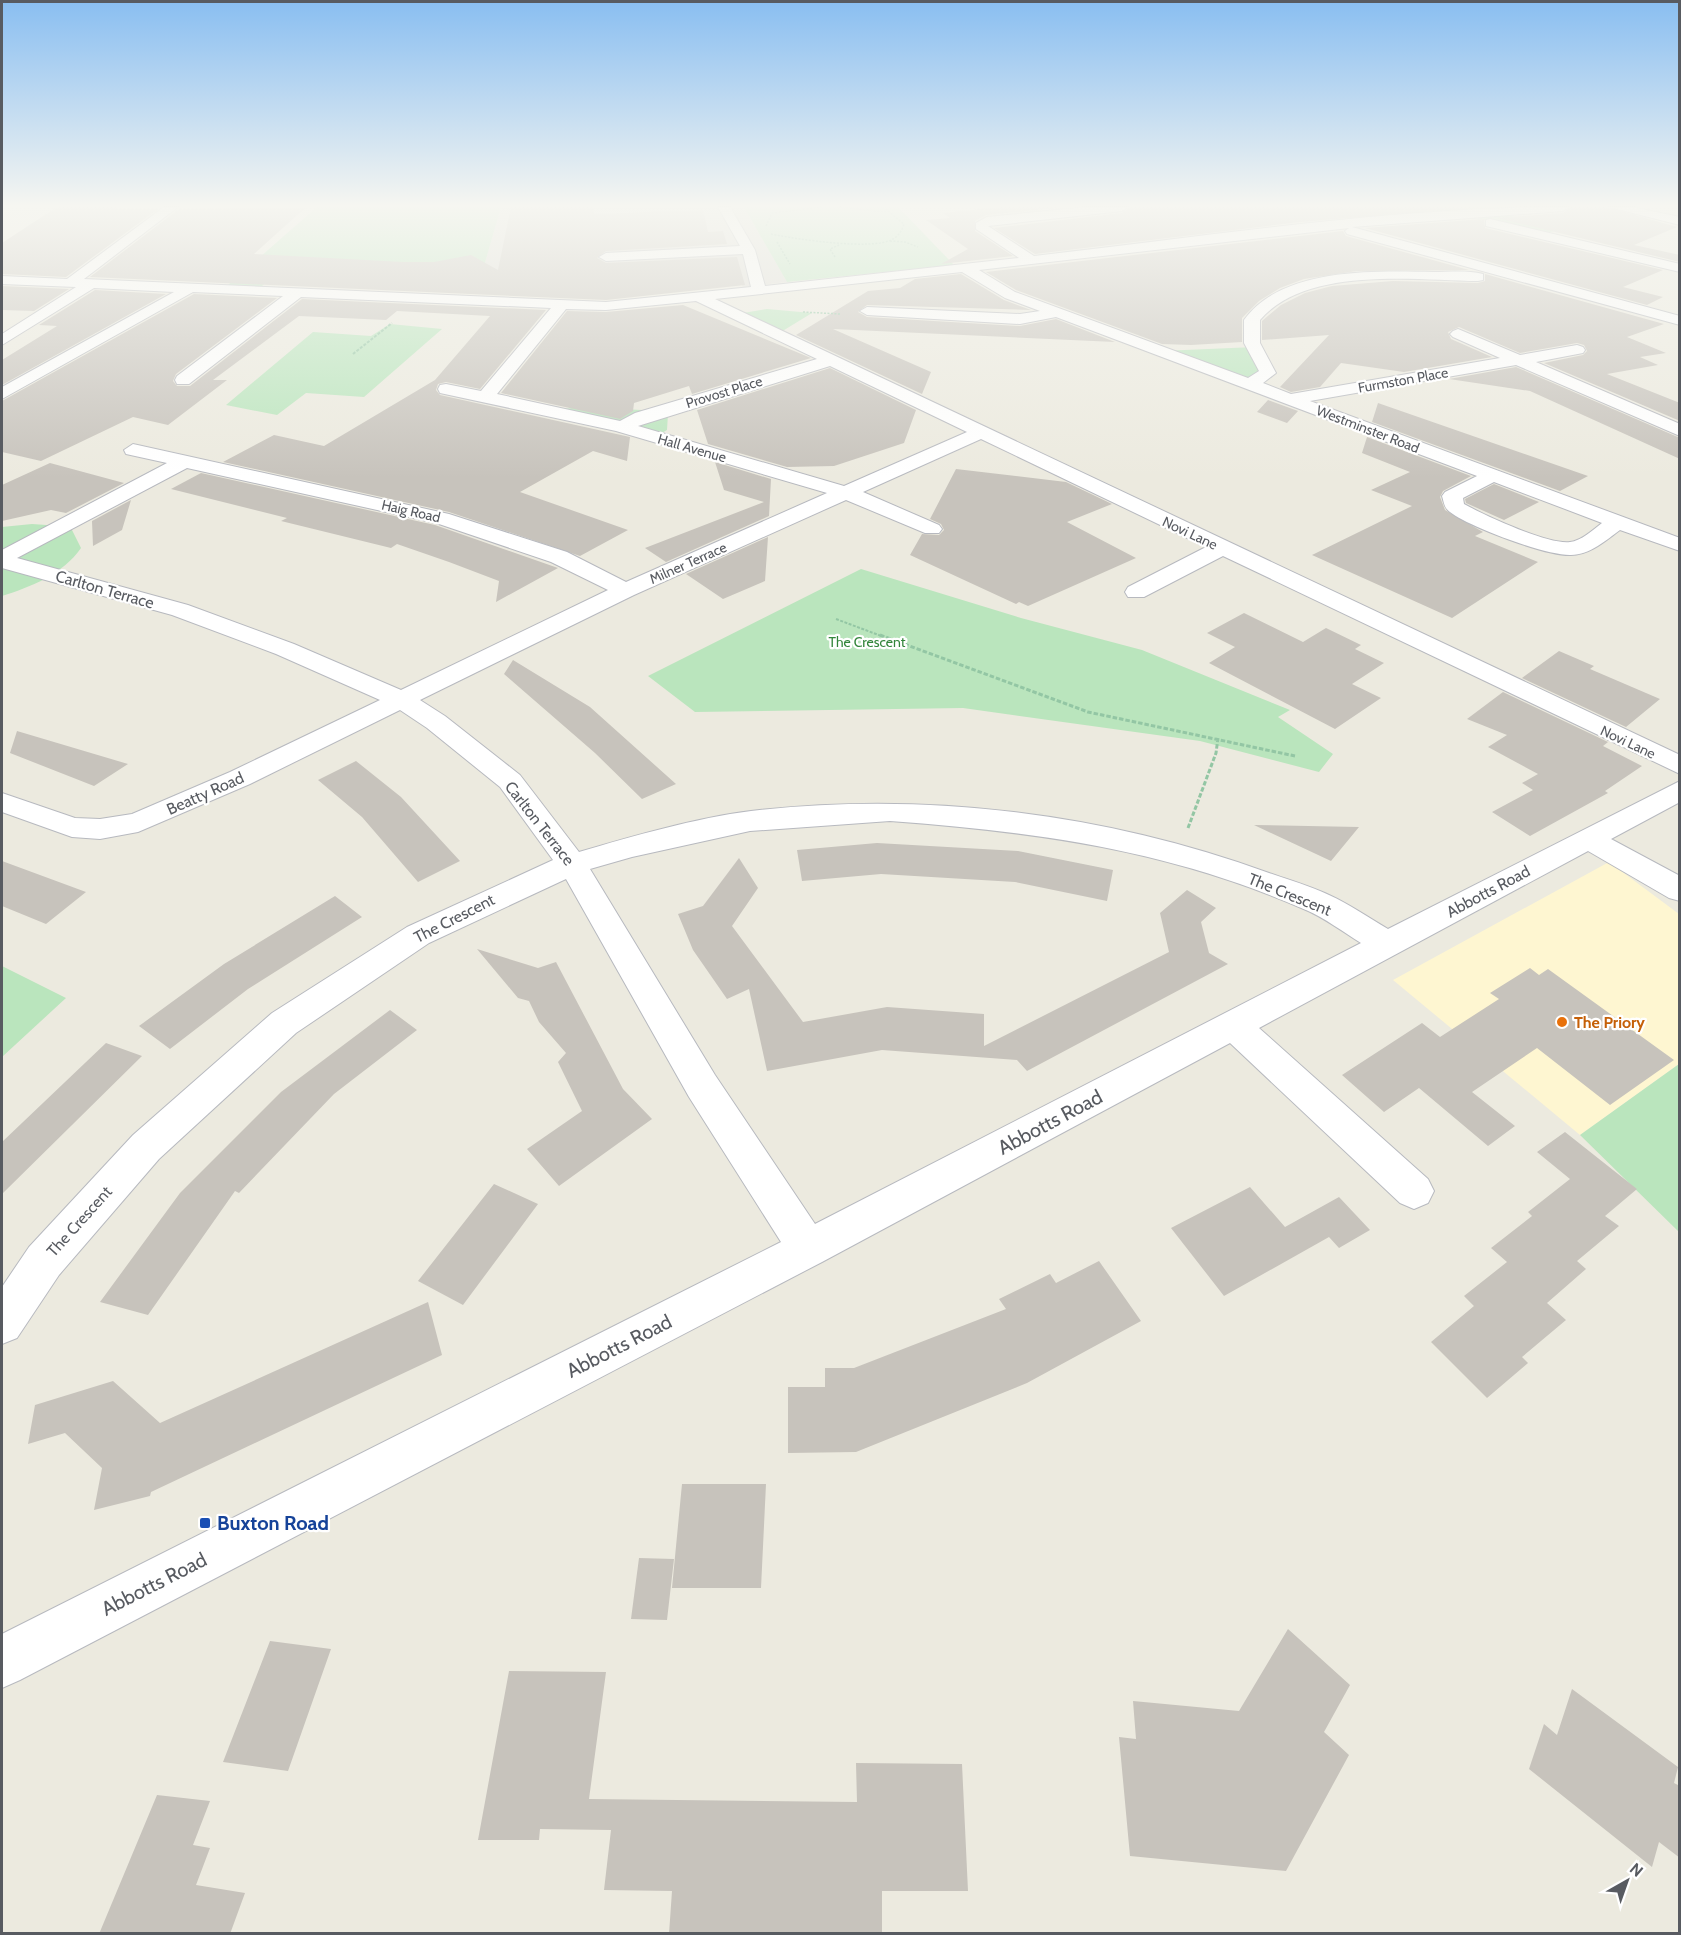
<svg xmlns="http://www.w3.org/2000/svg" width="1681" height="1935" font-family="Cabin,sans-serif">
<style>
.commercial{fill:#fef6d1}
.industrial{fill:#dfddd7}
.green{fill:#bae5bd}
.building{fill:#c7c3bc}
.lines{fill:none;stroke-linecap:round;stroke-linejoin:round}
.minor-casing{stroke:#b7b9bf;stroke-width:2}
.path-far2{stroke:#93c6a4;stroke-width:1.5;stroke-dasharray:2 1.5;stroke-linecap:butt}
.path-far1{stroke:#93c6a4;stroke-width:2;stroke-dasharray:3 1.5;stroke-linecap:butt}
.path{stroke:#93c6a4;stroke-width:3;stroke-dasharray:4.5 2;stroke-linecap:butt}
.minor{fill:#fff;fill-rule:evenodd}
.food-dot{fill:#e8710a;stroke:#fff;stroke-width:2}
.transit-dot{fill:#1a4fb4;stroke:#fff;stroke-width:2}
.labels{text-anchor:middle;stroke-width:4.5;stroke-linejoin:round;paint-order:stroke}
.far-street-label{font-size:14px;fill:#585b61;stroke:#fff}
.far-park-label{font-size:14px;fill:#33853b;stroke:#fff}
.street-label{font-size:16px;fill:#585b61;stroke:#fff}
.food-label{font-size:16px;font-weight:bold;fill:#c56008;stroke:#fff;text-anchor:start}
.near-street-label{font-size:20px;fill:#585b61;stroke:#fff}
.near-transit-label{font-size:20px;font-weight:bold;fill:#164399;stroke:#fff;text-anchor:start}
</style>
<rect width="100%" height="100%" fill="#eceadf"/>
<path class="commercial" d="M1609 862 1679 914V1064L1580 1135 1393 980Z"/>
<path class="industrial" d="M501 207H744L787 282 743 287 732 271 480 280Z"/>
<path class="green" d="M317 207H501L480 280 278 271 261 287 228 285Z
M744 207H898L954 265 787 282Z
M1437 207H1563L1504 213 1554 231 1541 235 1469 216 1412 214 1411 211Z
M767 309 812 313 776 335 731 315Z
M390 324 442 329 364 397 306 393 277 415 226 405 313 332 371 336Z
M1255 347 1265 364 1250 384 1161 351Z
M581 407 662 411 668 414 667 430 655 437 553 410Z
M32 524 61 526 72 530 81 548C63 574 31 587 2 596V527Z
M861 569 1021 618 1142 650 1290 710 1278 717 1333 754 1319 772 1200 741 963 708 695 712 648 676Z
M2 966 66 998 2 1057Z
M1679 1064V1232L1580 1135Z"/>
<path class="building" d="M57 207H119L116 209H158L66 277 2 274V243Z
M511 207H594V214L703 210 708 232 723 231 727 244 606 251 597 258 606 263 737 257 745 285 606 300 90 277 179 209 305 208 254 254 403 262H434L471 255 498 270Z
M1000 207H1064L986 215 975 221V231L1013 256 941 264 968 249 926 220 950 218 943 213Z
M1130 207H1483L1300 222 1035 254 994 228 1122 213Z
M1571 207H1607L1677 227 1634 245 1680 255V262L1497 218 1563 213Z
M1484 219 1485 228 1663 270 1623 287 1663 297 1647 305 1365 228Z
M1343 231 1346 236 1469 270 1357 271 1304 279 1280 288 1259 301 1242 318V342L1191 345 1162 344 1016 290 986 272Z
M961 274 1004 300 1031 310 867 305 858 312 867 317 1020 326 1056 319 1115 342 833 329 931 372 922 394 796 335 868 291 900 288 915 279Z
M1485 274 1664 324 1627 337 1666 353 1640 357 1658 365 1607 374 1680 403V421L1544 363 1583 355 1587 351 1584 345 1577 343 1520 353 1459 327 1448 332 1451 339 1492 357 1404 372 1341 363 1320 387 1291 392 1280 387 1329 335 1262 340V321L1281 305 1305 293 1332 286 1393 281 1478 283 1485 281Z
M2 286 69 289 34 311 2 310Z
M95 290 166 294 2 385V360L57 326 39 325Z
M194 294 277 298 176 374 173 381 177 386H190L302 299 546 310 480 389 446 382 438 384 436 390 440 395 630 437 627 461 593 451 520 492 628 530 580 556 449 512 223 462 274 435 324 446 435 380 490 316 397 311 386 320 299 316 213 380H227L168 425 133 417 41 461 2 452V401Z
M683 305 811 358 692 394 689 386 634 403 633 411 620 419 501 393 567 311 606 312Z
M1516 367 1680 438V459L1530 391 1449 379Z
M830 368 916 410 904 443 834 466 787 467 708 444 697 410Z
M1268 400 1298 411 1287 423 1257 412Z
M1378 403 1588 476 1560 491 1372 422Z
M1367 437 1471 476 1443 491 1440 497 1445 510 1483 532 1475 536 1538 562 1452 618 1312 555 1412 506 1371 490 1410 472 1362 453Z
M715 462 771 479 769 516 666 562 645 548 764 502 724 490Z
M50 463 124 483 66 513 51 510 2 521V485Z
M956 469 1066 482 1112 504 1067 522 1136 558 1028 606 1019 602 1016 604 910 555 922 534 939 535 944 530 941 524 930 519Z
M201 473 435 525 558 568 496 602 499 581 449 562 397 544 391 548 281 521 287 518 171 489Z
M1494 484 1539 502 1504 520 1466 503 1465 499Z
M131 500 122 530 93 546 92 521Z
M768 537 765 581 723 599 686 574Z
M1244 613 1303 642 1326 628 1361 645 1355 649 1384 663 1352 684 1381 698 1335 729 1209 663 1235 647 1207 633Z
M1559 651 1594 666 1590 669 1660 699 1626 727 1522 678Z
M513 660 590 707 676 784 642 799 595 753 504 674Z
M1503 692 1608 742 1603 746 1642 766 1605 791 1608 793 1530 836 1492 812 1533 790 1522 783 1538 774 1488 747 1507 735 1467 719Z
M17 731 128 764 94 786 10 753Z
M356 761 401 797 460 861 418 882 362 817 318 780Z
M1254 825 1359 827 1331 861Z
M877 843 1018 851 1113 870 1107 901 1015 882 881 874 802 881 797 850Z
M739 858 758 888 732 926 803 1022 887 1007 984 1014V1046L1169 952 1160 913 1187 890 1216 908 1201 922 1209 953 1228 964 1027 1071 1017 1060 882 1050 767 1071 749 989 727 999 693 950 678 914 703 906Z
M2 861 86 892 46 924 2 906Z
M335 896 362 917 248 989 170 1049 139 1026 224 964Z
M477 949 538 968 556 962 623 1089 652 1119 559 1186 527 1149 582 1111 558 1062 566 1053 539 1022 529 1001 518 998Z
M1530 968 1539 975 1548 969 1674 1060 1610 1105 1537 1048 1472 1092 1515 1126 1488 1146 1419 1088 1384 1112 1342 1075 1422 1023 1440 1037 1499 999 1490 993Z
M390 1010 417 1030 334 1094 239 1193 235 1191 148 1315 100 1302 180 1193 281 1092Z
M106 1043 142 1056 2 1194V1142Z
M1565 1132 1637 1189 1605 1216 1619 1226 1577 1261 1586 1269 1547 1303 1566 1320 1522 1357 1528 1363 1487 1398 1431 1342 1474 1306 1464 1296 1507 1262 1491 1248 1532 1216 1528 1212 1570 1179 1537 1152Z
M494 1184 538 1204 463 1305 418 1281Z
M1250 1187 1285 1227 1339 1197 1370 1230 1339 1248 1329 1237 1224 1296 1171 1228Z
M1099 1261 1141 1321 1027 1383 856 1452 788 1453V1387H825V1368H854L1006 1309 999 1299 1050 1274 1056 1283Z
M428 1302 442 1355 151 1492 150 1496 94 1510 102 1468 65 1433 28 1444 35 1405 113 1381 160 1423Z
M682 1484H766L761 1588H672Z
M639 1558 674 1559 667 1620 631 1619Z
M1288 1629 1350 1685 1324 1732 1349 1755 1286 1871 1130 1856 1119 1737 1136 1739 1133 1701 1239 1711Z
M270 1641 331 1649 288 1771 223 1762Z
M509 1671 606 1672 589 1799 857 1802 856 1763 962 1764 968 1891H882V1934H669L672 1891 604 1890 611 1830 540 1829 539 1840H478Z
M1572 1689 1678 1767 1674 1783 1680 1786V1858L1659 1842 1652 1867 1529 1769 1544 1724 1557 1735Z
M157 1795 210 1801 193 1845 210 1848 196 1885 245 1893 230 1934H99Z"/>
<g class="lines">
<g class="minor-casing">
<path id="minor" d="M164 207H178L84 279 606 302 751 287 743 254 606 261 599 257 606 253 740 246 718 207H730L755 250 765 286 1019 258 976 229V223L987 217 1087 207H1128L1122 211 988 226 1034 256C1211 236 1390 207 1569 207L1563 211 1352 227 1680 316V325L1347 234 1345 231 1349 228 979 270 1015 292 1248 378 1259 371 1244 343V320C1282 267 1374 271 1433 272 1449 272 1467 270 1483 274V280L1478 281C1413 280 1306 266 1260 320V343L1276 373 1263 383 1291 394 1500 358 1453 337 1450 334 1453 331 1458 329 1520 355 1577 345 1583 347 1585 350 1583 353 1536 362 1680 424V436L1516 365 1310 401 1680 538V551L1620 530C1606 540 1590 555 1571 555 1547 556 1469 527 1450 512 1444 508 1444 502 1442 496L1445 492 1477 476 1056 317 1020 324 867 315 860 311 867 307 1020 314 1040 311 1005 298 962 272 715 299 1680 755V774L1223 556 1144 597H1128L1125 592 1128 587 1206 547 981 439 863 492 939 525 942 529 939 533H925L846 500 634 595 420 700 445 716 520 775 579 852C633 836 696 818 751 811 925 791 1105 813 1269 873 1289 880 1310 886 1329 895 1349 904 1369 918 1388 929L1680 781V802L1611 839 1680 876V901L1669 898 1588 851 1259 1028 1428 1179 1434 1191 1428 1203 1414 1209 1400 1203 1230 1043 822 1262 20 1680 2 1688V1634L781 1242 689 1097 566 879 429 943 296 1033 159 1159 59 1275 17 1338 2 1344V1287L29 1247 133 1135 272 1013 407 927 553 860 500 787 427 728 400 710 250 784 138 832 100 839 72 837 2 812V793L75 818 100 819 132 814 230 772 380 700 276 654 172 615 2 568V550L167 463 126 454 124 450 133 444 449 514 567 552 626 582 827 493 616 431 440 393 438 389 440 385 446 384 481 391 551 308 301 297 189 384H177L175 380 177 376 283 296 193 292 2 399V387L174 292 94 288 2 345V334L76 287 2 284V276L67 279ZM696 301 817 359 635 413 620 421 497 394 566 309 606 310ZM830 366 967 432 844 486 638 426ZM187 468 436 523 551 562 608 590 401 690 294 644 188 605 17 558ZM1494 482 1602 523C1593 530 1581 541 1570 542 1548 545 1484 515 1464 504L1463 498ZM890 821C1038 832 1169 850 1306 910 1325 918 1343 932 1361 943L815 1224 715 1075 590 869 632 857 750 831Z
M1609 207H1632L1680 217V225Z
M1490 219 1680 264V272L1486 226V220Z"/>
</g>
<path class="path-far2" d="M839 207 886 212
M766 226 772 213 822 207
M771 234C795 239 874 251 893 239 899 236 902 230 904 224L883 207
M890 241 905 242 918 247
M777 242 790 264
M835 257 830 249 839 245
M803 312 840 314"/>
<path class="path-far1" d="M353 354 392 323
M836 619 884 637"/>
<path class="path" d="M880 635 1088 712 1295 756
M1188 828 1216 753 1218 738"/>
<use href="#minor" class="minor"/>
</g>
<linearGradient id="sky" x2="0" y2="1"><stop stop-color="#89bef1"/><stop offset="0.43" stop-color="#f6f6f1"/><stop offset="1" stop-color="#f6f6f1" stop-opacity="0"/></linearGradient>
<rect width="1681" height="478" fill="url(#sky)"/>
<circle class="food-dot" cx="1562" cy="1022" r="6"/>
<rect class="transit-dot" x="199" y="1517" width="12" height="12" rx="3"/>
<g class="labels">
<g class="far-street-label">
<text transform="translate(1403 380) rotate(-10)" y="5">Furmston Place</text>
<text transform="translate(724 392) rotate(-17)" y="5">Provost Place</text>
<text transform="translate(1368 429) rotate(21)" y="5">Westminster Road</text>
<text transform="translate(692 448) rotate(16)" y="5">Hall Avenue</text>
<text transform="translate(411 511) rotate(13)" y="5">Haig Road</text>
<text transform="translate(1190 533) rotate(25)" y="5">Novi Lane</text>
<text transform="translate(688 563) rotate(-24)" y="5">Milner Terrace</text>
<text transform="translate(1628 742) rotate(25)" y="5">Novi Lane</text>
</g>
<g class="far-park-label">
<text x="867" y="647">The Crescent</text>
</g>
<g class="street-label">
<text transform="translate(105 589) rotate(16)" y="6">Carlton Terrace</text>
<text transform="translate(205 793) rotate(-24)" y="6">Beatty Road</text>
<text transform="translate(540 823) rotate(52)" y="6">Carlton Terrace</text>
<text transform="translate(1488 891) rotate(-28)" y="6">Abbotts Road</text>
<text transform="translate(1290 894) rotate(22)" y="6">The Crescent</text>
<text transform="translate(454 918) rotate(-27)" y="6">The Crescent</text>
<text transform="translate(79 1221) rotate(-48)" y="6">The Crescent</text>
</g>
<g class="food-label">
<text x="1574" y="1028">The Priory</text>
</g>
<g class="near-street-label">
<text transform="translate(1050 1122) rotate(-28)" y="7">Abbotts Road</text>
<text transform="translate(619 1346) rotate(-27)" y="7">Abbotts Road</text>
<text transform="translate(154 1584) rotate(-27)" y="7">Abbotts Road</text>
</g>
<g class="near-transit-label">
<text x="217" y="1530">Buxton Road</text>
</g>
</g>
<rect width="1681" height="1935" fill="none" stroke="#585b61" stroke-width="6"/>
<g transform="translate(1627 1881) rotate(40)" stroke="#ffffff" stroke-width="4.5" paint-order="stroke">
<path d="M0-4.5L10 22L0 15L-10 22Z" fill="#585b61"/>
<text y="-9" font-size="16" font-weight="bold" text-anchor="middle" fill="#585b61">N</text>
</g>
</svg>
